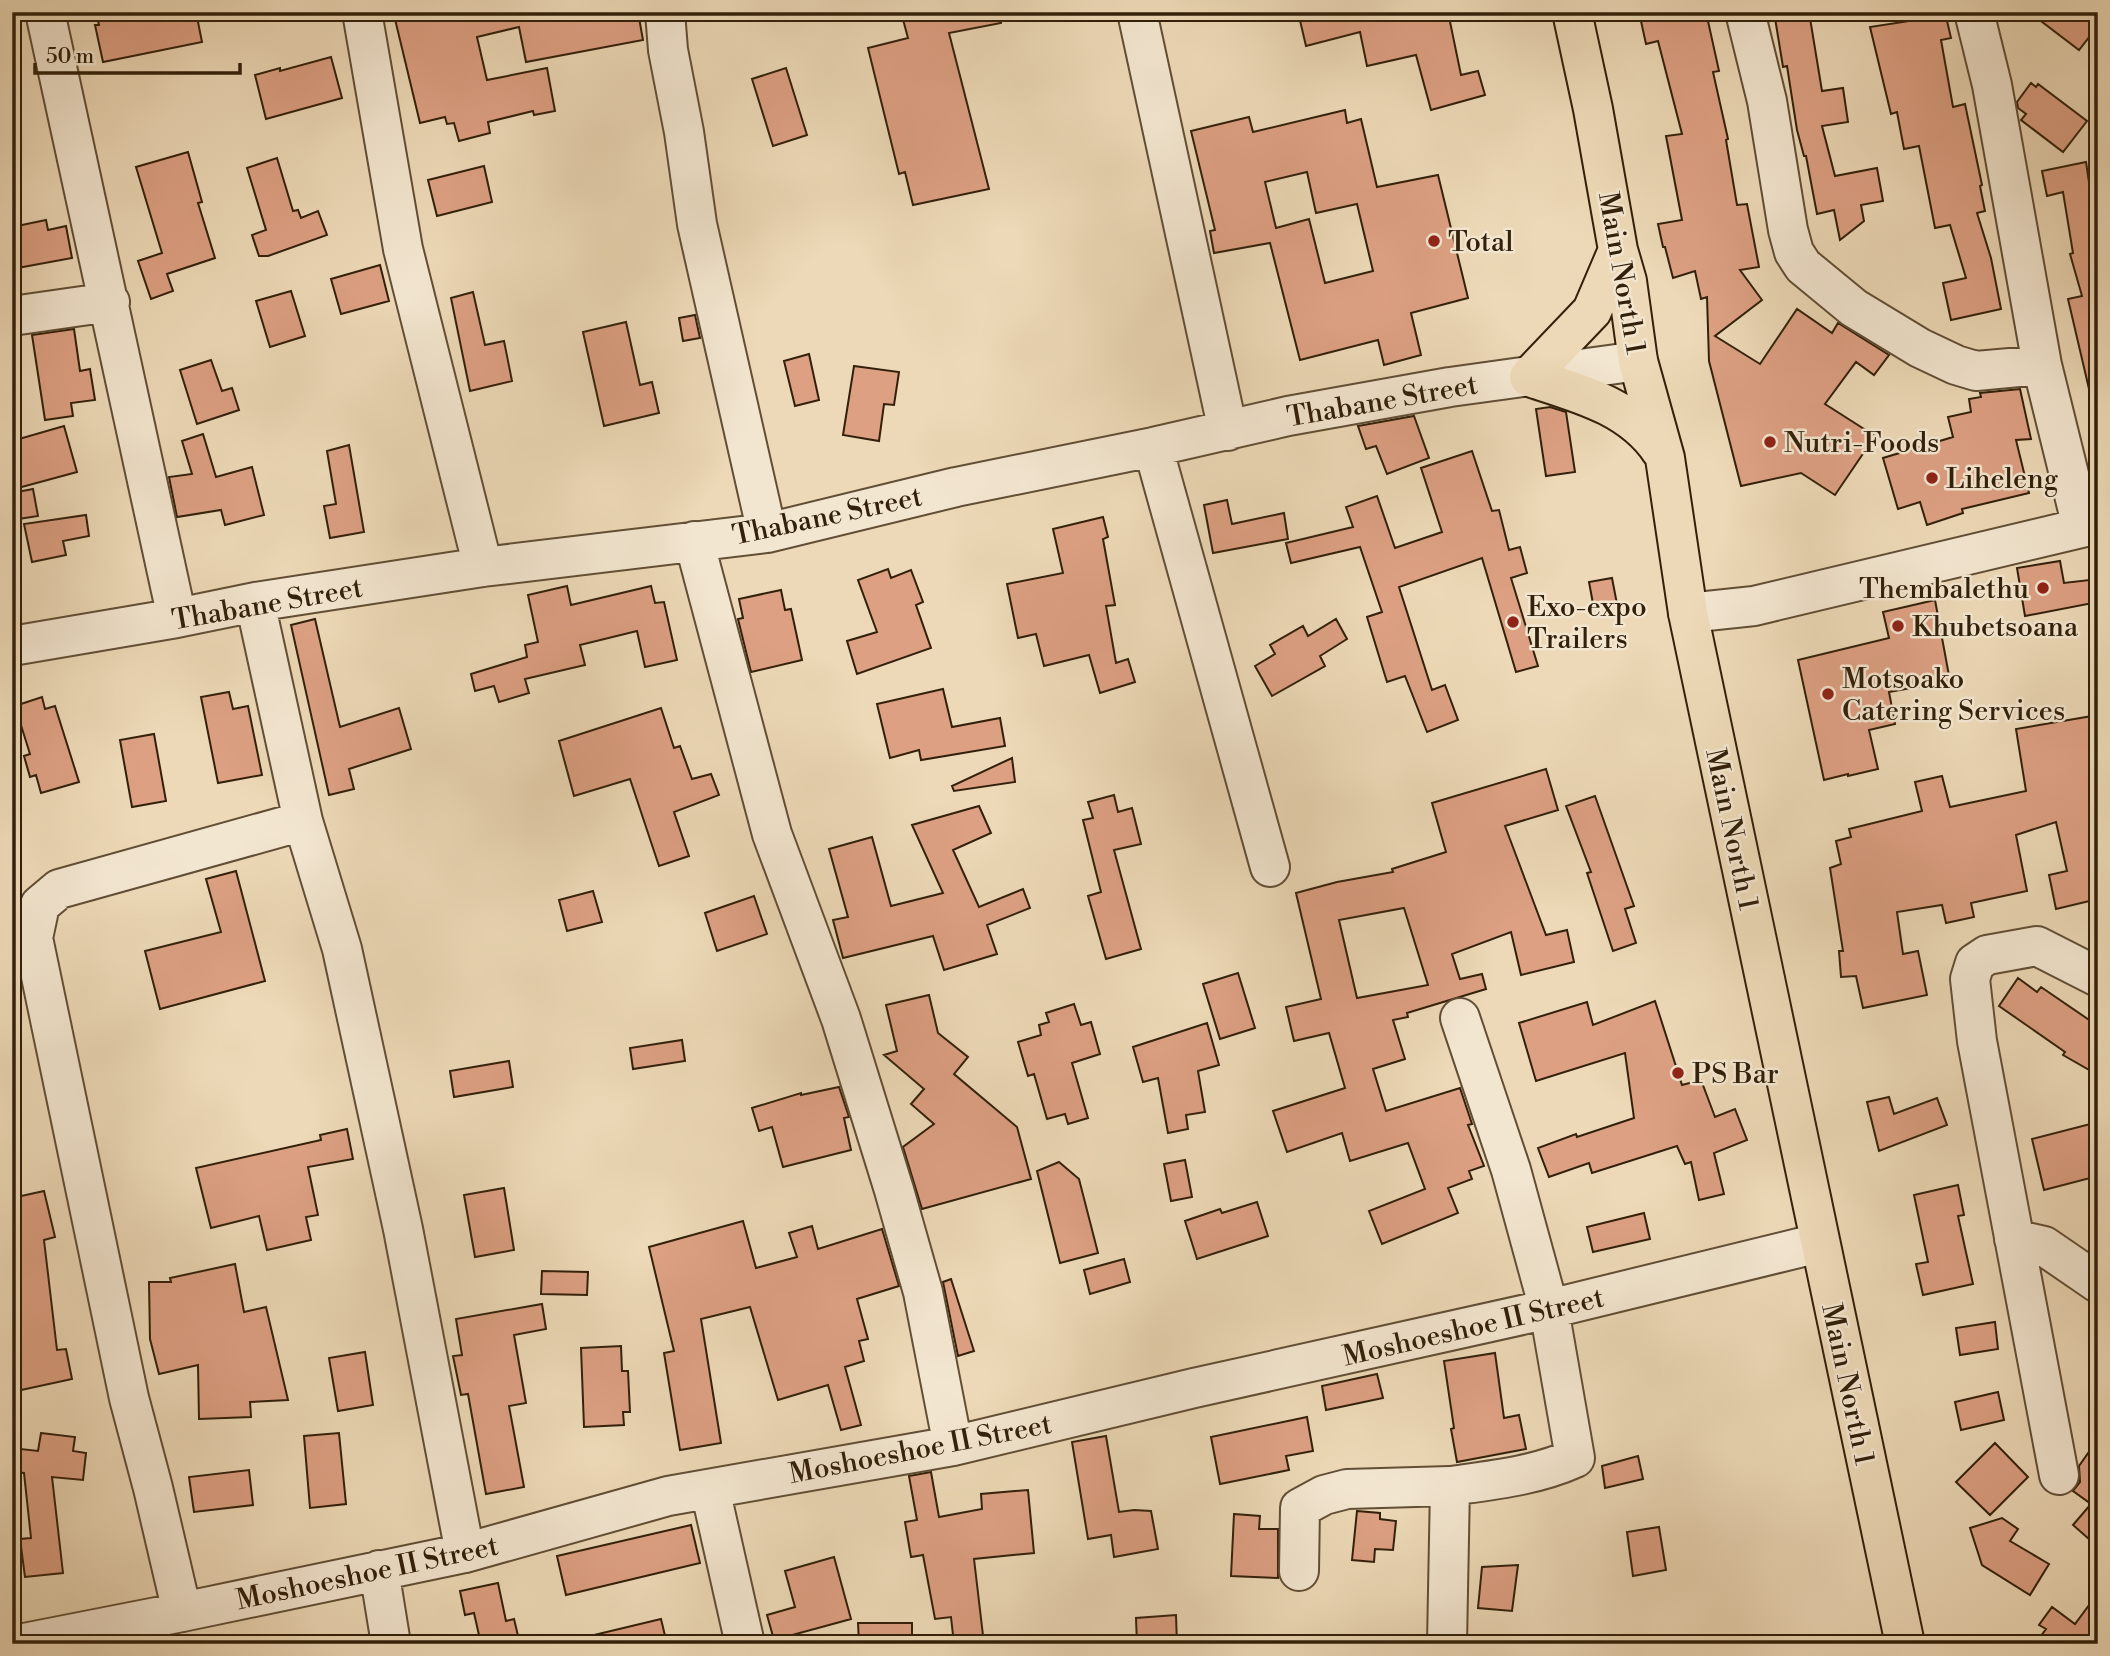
<svg xmlns="http://www.w3.org/2000/svg" width="2110" height="1656" font-family="'Libre Bodoni',serif">
<style>
.building{fill:#dda083;stroke:#32200a;stroke-width:2;fill-rule:evenodd}
.lines{fill:none;stroke-linecap:round;stroke-linejoin:round}
.minor-casing{stroke:#614e35;stroke-width:42}
.major-casing{stroke:#32200a;stroke-width:42}
.minor{stroke:#f3e6d0;stroke-width:38}
.major{stroke:#edd9b7;stroke-width:38}
.poi-dot{fill:#8f2418;stroke:#f3e6d0;stroke-width:2.5}
.labels{text-anchor:middle;stroke-width:5;stroke-linejoin:round;paint-order:stroke}
.poi-label{font-size:28px;fill:#32200a;stroke:#f3e6d0;text-anchor:start}
.street-label{font-size:28px;fill:#32200a;stroke:#f3e6d0}
</style>
<rect width="100%" height="100%" fill="#edd9b7"/>
<filter id="stains"><feTurbulence type="fractalNoise" baseFrequency=".00286" numOctaves="4"/><feColorMatrix values="0 0 0 0 .2 0 0 0 0 .09 0 0 0 0 .02 0 0 0 .5 -.17"/></filter>
<radialGradient id="worn" r=".72"><stop offset=".6" stop-color="#630" stop-opacity="0"/><stop offset="1" stop-color="#630" stop-opacity=".3"/></radialGradient>
<path class="building" d="M96 12H196L202 42 103 62 95 25H99Z
M407 12H638L643 40 526 62 519 27 477 37 487 80 547 68 555 111 534 115 533 111 488 122 490 133 459 141 454 123 447 124 445 117 420 123 394 15Z
M901 12H1000L1001 23 949 33 989 189 913 205 905 172 899 174 868 48 908 38Z
M1298 12H1448L1461 75 1478 71 1485 95 1431 110 1416 55 1367 66 1360 32 1306 46Z
M1639 12H1706L1719 71 1713 72 1728 139 1726 140 1737 205 1747 204 1759 267 1740 270 1762 300 1715 336 1760 364 1797 309 1832 333 1838 323 1889 355 1874 375 1856 362 1825 404 1875 436 1835 495 1801 473 1741 486 1709 361 1707 297 1701 299 1695 271 1673 278 1665 247H1663L1658 224 1682 220 1666 136 1682 134 1658 41 1646 44Z
M1774 12H1809L1822 91 1843 88 1848 122 1822 126 1835 176 1877 168 1883 201 1861 205 1864 221 1840 240 1834 210 1817 214 1806 156H1804L1797 130 1787 66 1783 67Z
M1914 12H1945L1951 38 1941 40 1953 107 1965 104 1982 185 1980 186 1985 211 1977 213 1991 258 2001 309 1951 320 1943 283 1966 278 1950 225 1935 228 1919 146 1904 149 1897 112 1891 114 1870 27 1916 20Z
M2029 12H2077L2097 27 2079 50Z
M331 57 342 98 266 119 255 75 280 68V71Z
M786 68 807 135 773 146 752 79Z
M2031 83 2036 87 2038 84 2087 121 2063 152 2021 120 2026 114 2018 108 2017 102Z
M1345 110 1347 123 1361 119 1377 187 1438 175 1468 298 1411 313 1421 355 1384 365 1378 340 1300 360 1270 243 1214 253 1210 231 1215 230 1191 131 1249 117 1253 132ZM1307 172 1316 213 1357 204 1373 271 1325 283 1309 219 1276 228 1265 182Z
M188 152 202 202 198 203 215 258 167 274 173 291 151 299 138 261 162 253 136 167Z
M277 158 293 211 298 210 301 218 318 211 327 235 268 256H259L252 235 266 230 247 168Z
M2086 162 2098 242V388L2089 389 2068 299 2082 296 2070 254 2073 253 2063 192 2047 196 2042 171Z
M484 166 492 202 437 216 428 180Z
M46 220 48 230 66 226 72 258 12 269V227Z
M380 265 389 301 341 314 331 279Z
M291 291 305 336 270 347 256 301Z
M473 292 485 345 504 341 512 381 470 391 451 298Z
M695 315 700 338 683 341 679 318Z
M626 322 640 385 652 382 659 413 604 426 583 332Z
M74 329 80 371 90 369 95 400 71 403 73 416 45 420 32 335Z
M809 354 819 400 795 406 784 361Z
M211 360 222 391 232 388 239 410 197 424 180 370Z
M854 366 899 372 894 405 884 404 879 441 843 435Z
M2020 389 2031 439 2016 440 2029 493 1962 509 1963 513 1927 525 1920 502 1898 509 1883 458 1953 437 1948 417 1971 412 1969 399 1981 397 1980 393Z
M1550 407 1566 412 1575 472 1546 476 1536 409Z
M1414 416 1429 458 1387 474 1376 446 1366 449 1358 426Z
M64 426 77 472 18 488 12 467V441Z
M203 434 216 477 252 467 264 515 225 525 221 510 177 517 169 477 192 474 182 441Z
M349 445 364 532 330 538 324 506 336 504 327 451Z
M1472 451 1492 511 1499 510 1509 550 1520 547 1527 573 1511 578 1538 666 1516 672 1482 558 1399 587 1432 690 1445 685 1458 720 1427 732 1405 676 1387 682 1367 617 1382 612 1360 547 1291 563 1286 543 1353 527 1346 507 1377 496 1395 548 1442 532 1421 468Z
M33 489 38 516 12 520V493Z
M1227 500 1232 524 1284 513 1288 539 1213 553 1204 505Z
M86 515 89 536 63 541 66 555 32 562 24 524Z
M1103 517 1108 537 1103 539 1115 605 1106 606 1116 663 1128 659 1135 682 1100 693 1089 655 1044 666 1036 634 1018 638 1007 584 1063 573 1053 529Z
M2060 561 2064 583 2098 579V602L2025 616 2017 568Z
M888 569 891 578 911 570 923 602 916 605 931 648 857 674 847 641 877 632 858 580Z
M1612 578 1617 604 1594 609 1589 582Z
M567 586 571 605 651 586 655 603 664 602 677 660 645 667 637 631 580 645 585 665 525 679 529 693 499 702 494 686 475 691 471 674 527 657 525 645 538 642 528 595Z
M781 590 785 610 791 609 802 660 751 672 738 619 743 618 739 599Z
M1935 600 1950 681 1889 692 1895 724 1869 730 1878 769 1848 776V774L1824 780 1798 660 1889 638 1883 612Z
M315 619 340 727 399 708 411 749 349 769 354 789 329 795 291 625Z
M1336 619 1347 639 1320 656 1325 666 1272 696 1255 666 1275 654 1270 645 1303 626 1308 636Z
M943 689 952 727 1000 718 1005 746 921 760 919 750 890 758 877 704Z
M229 692 233 709 248 706 262 775 218 783 201 697Z
M42 697 45 709 55 706 79 782 41 793 36 775 30 777 24 756 30 754 15 706Z
M661 708 674 748 680 746 692 779 711 774 719 795 674 812 689 856 659 866 630 779 574 796 559 741Z
M2098 715V809L2090 811 2098 846V899L2056 909 2049 875 2067 871 2056 822 2016 835 2027 891 1971 903 1974 917 1946 923 1942 905 1897 912 1903 954 1918 951 1927 995 1863 1008 1856 976 1841 977 1839 951H1843L1830 868 1841 864 1836 841 1851 837 1849 829 1922 811 1915 782 1942 776 1950 807 2026 791 2016 729Z
M154 734 166 801 132 807 120 740Z
M1012 758 1015 782 954 791 952 786Z
M1546 769 1558 810 1505 826 1546 935 1567 930 1574 962 1521 975 1511 932 1452 954 1460 979 1482 974 1486 989 1407 1013 1408 1017 1393 1020 1405 1059 1373 1069 1386 1111 1460 1088 1472 1124 1468 1125 1484 1166 1469 1171 1472 1179 1448 1188 1458 1213 1382 1244 1369 1211 1425 1189 1408 1143 1350 1161 1342 1133 1287 1152 1273 1111 1345 1088 1329 1033 1294 1041 1286 1007 1321 999 1296 893 1337 882 1393 872 1392 869 1446 852 1432 803ZM1404 908 1428 985 1357 998 1339 920Z
M1114 795 1118 812 1132 808 1141 844 1114 850 1141 949 1106 959 1088 896 1101 892 1083 820 1093 818 1088 802Z
M1595 796 1634 906 1625 909 1636 943 1613 951 1587 873 1591 872 1566 806Z
M979 806 991 833 953 850 979 907 1023 889 1030 908 987 925 997 954 944 970 933 936 843 958 833 920 848 917 829 849 872 837 891 906 943 893 912 825Z
M236 871 265 981 160 1009 145 951 221 932 206 879Z
M593 891 602 922 567 931 559 900Z
M754 896 767 934 717 951 705 913Z
M1238 973 1255 1028 1220 1039 1203 984Z
M2018 978 2037 992 2041 987 2098 1026V1075L2063 1055 2065 1052 1999 1006Z
M929 995 938 1033 968 1057 954 1074 1017 1127 1031 1179 922 1209 903 1147 934 1124 911 1104 924 1089 884 1055 897 1051 886 1005Z
M1655 1001 1682 1085 1701 1080 1715 1117 1735 1109 1747 1140 1714 1153 1724 1194 1699 1200 1691 1162 1685 1164 1677 1146 1592 1173 1589 1163 1549 1177 1538 1148 1576 1134 1577 1137 1634 1118 1625 1053 1536 1081 1519 1023 1587 1002 1593 1025Z
M1074 1004 1081 1025 1091 1022 1100 1054 1072 1063 1088 1118 1068 1124 1065 1114 1047 1119 1034 1074 1028 1076 1018 1042 1041 1035 1039 1025 1049 1022 1046 1013Z
M1207 1023 1219 1065 1198 1071 1205 1112 1186 1115 1188 1129 1168 1133 1158 1078 1143 1082 1133 1047Z
M682 1040 685 1061 633 1069 630 1048Z
M509 1061 513 1087 454 1097 450 1071Z
M839 1087 849 1117 844 1118 851 1150 783 1167 772 1127 759 1131 752 1108 801 1093V1095Z
M1889 1097 1894 1114 1937 1098 1947 1125 1879 1151 1867 1102Z
M2098 1122V1176L2044 1190 2032 1139Z
M347 1129 353 1159 308 1167 318 1215 306 1217 311 1240 267 1250 259 1216 211 1228 196 1168 321 1140 320 1135Z
M1185 1160 1192 1197 1171 1201 1164 1164Z
M1059 1162 1079 1179 1098 1253 1060 1263 1037 1171Z
M1958 1185 1964 1215 1958 1216 1973 1284 1923 1295 1916 1264 1928 1262 1914 1195Z
M504 1188 514 1250 475 1257 464 1195Z
M44 1191 55 1237 44 1240 57 1350 66 1349 72 1379 12 1392V1360L19 1359 12 1303V1198Z
M1257 1202 1268 1236 1197 1259 1185 1221 1220 1209 1222 1213Z
M1644 1213 1650 1239 1593 1252 1587 1227Z
M743 1221 756 1268 797 1257 789 1233 812 1226 818 1249 882 1229 899 1286 857 1299 868 1339 859 1341 864 1361 845 1367 861 1425 841 1430 828 1385 778 1400 750 1307 701 1319 721 1443 680 1450 664 1353 674 1351 649 1247Z
M1124 1259 1130 1282 1090 1294 1084 1270Z
M235 1264 244 1312 266 1307 288 1400 250 1402 251 1417 199 1419 198 1365 159 1374 150 1339 149 1282H171L170 1278Z
M542 1271 588 1272 587 1295 541 1294Z
M951 1279 974 1351 958 1356 943 1282Z
M542 1304 546 1329 514 1335 526 1403 509 1406 524 1487 486 1494 468 1394 461 1395 453 1356 462 1355 456 1319Z
M1995 1322 1998 1349 1960 1355 1956 1328Z
M621 1346 622 1371H628L630 1412H623L624 1425 584 1427 581 1348Z
M365 1352 373 1405 338 1411 329 1358Z
M1495 1353 1504 1418 1519 1415 1526 1449 1457 1462 1451 1429 1454 1428 1444 1361Z
M1377 1374 1383 1398 1326 1410 1322 1386Z
M1998 1392 2004 1420 1961 1430 1955 1402Z
M1307 1417 1313 1451 1286 1456 1289 1470 1220 1484 1211 1437Z
M41 1433 75 1437 73 1451 86 1453 83 1480 52 1477 63 1573 25 1577 20 1539 31 1538 24 1473 12 1472V1448L38 1451Z
M339 1433 346 1504 310 1508 304 1436Z
M1106 1436 1119 1512 1134 1510 1151 1511 1158 1549 1114 1557 1111 1535 1088 1539 1072 1442Z
M2098 1439V1547L2073 1525 2091 1504 2073 1491 2080 1482 2079 1466Z
M1995 1443 2028 1477 1990 1515 1956 1482Z
M1638 1456 1643 1479 1605 1488 1602 1466Z
M249 1470 253 1505 194 1512 189 1477Z
M931 1472 939 1517 982 1509 981 1494 1028 1490 1034 1553 974 1559 984 1644H954L951 1617 935 1619 923 1555 911 1557 905 1522 917 1520 909 1476Z
M1357 1511 1380 1513V1519L1396 1521 1393 1550 1375 1549 1374 1562 1352 1560Z
M1234 1514 1260 1516 1259 1529H1278V1578L1231 1576Z
M2002 1518 2018 1529 2010 1541 2049 1564 2030 1595 1982 1565 1970 1528Z
M691 1525 700 1563 566 1595 557 1556Z
M1659 1527 1666 1570 1633 1576 1627 1532Z
M834 1557 851 1619 774 1640 767 1615 795 1607 785 1571Z
M1518 1565 1512 1611 1478 1608 1482 1567Z
M498 1583 506 1621 514 1619 520 1644H481L474 1613 465 1615 460 1591Z
M2098 1593V1644H2035L2046 1629 2039 1625 2052 1607 2075 1624Z
M1176 1615 1177 1644H1137L1136 1618Z
M661 1619 667 1644H595L594 1635Z
M858 1623H912V1644H859Z"/>
<g class="lines">
<g class="minor-casing">
<path id="minor" d="M45 12 177 618
M362 12 403 249 483 567
M665 12 668 50 684 132 697 224 767 533
M1137 12 1228 431
M1745 12 1767 101 1788 230 1794 252 1803 266 1854 308 1920 348 1956 365 1976 371 2042 365
M1974 12 1992 85 2042 365 2082 527
M12 316 110 302
M1153 447 1270 867
M694 541 772 834 841 1019 894 1190 923 1292 953 1446
M255 602 303 821 342 949 403 1229 465 1553
M1688 613 1754 606 2098 524
M12 646 177 618 255 602 483 567 767 533 956 487 1153 447 1288 416 1450 387 1638 361
M2014 1239 2044 1246 2098 1283
M2059 1475 1977 1041 1970 979 1975 963 1987 955 2037 946 2098 977
M710 1489 745 1644
M379 1570 391 1644
M1299 1571 1300 1508 1324 1495 1347 1489 1450 1486
M182 1612 153 1488 129 1398 33 938 40 905 59 889 303 821
M19 1644 182 1612 465 1553 668 1496 953 1446 1194 1388 1549 1309 1819 1243
M1447 1644 1450 1486C1493 1480 1535 1476 1575 1458L1549 1309 1511 1170 1460 1018"/>
</g>
<g class="major-casing">
<path id="major" d="M1572 12 1593 109 1618 250 1627 281 1638 361 1665 458 1688 613 1905 1644
M1618 250 1592 311 1529 377C1578 393 1631 406 1661 451"/>
</g>
<use href="#minor" class="minor"/>
<use href="#major" class="major"/>
</g>
<g class="poi-dot">
<circle cx="1434" cy="241" r="7"/>
<circle cx="1770" cy="442" r="7"/>
<circle cx="1932" cy="478" r="7"/>
<circle cx="2043" cy="588" r="7"/>
<circle cx="1513" cy="622" r="7"/>
<circle cx="1898" cy="626" r="7"/>
<circle cx="1828" cy="694" r="7"/>
<circle cx="1678" cy="1073" r="7"/>
</g>
<g class="labels">
<g class="poi-label">
<text x="1448" y="251">Total</text>
<text x="1784" y="452">Nutri-Foods</text>
<text x="1946" y="488">Liheleng</text>
<text x="2029" y="598" text-anchor="end">Thembalethu</text>
<text x="1527" y="616">Exo-expo<tspan x="1527" dy="32">Trailers</tspan></text>
<text x="1912" y="636">Khubetsoana</text>
<text x="1842" y="688">Motsoako<tspan x="1842" dy="32">Catering Services</tspan></text>
<text x="1692" y="1083">PS Bar</text>
</g>
<g class="street-label">
<text transform="translate(1623 273) rotate(80)" y="10">Main North 1</text>
<text transform="translate(1382 400) rotate(-10)" y="10">Thabane Street</text>
<text transform="translate(827 515) rotate(-12)" y="10">Thabane Street</text>
<text transform="translate(267 603) rotate(-10)" y="10">Thabane Street</text>
<text transform="translate(1733 829) rotate(78)" y="10">Main North 1</text>
<text transform="translate(1473 1326) rotate(-13)" y="10">Moshoeshoe II Street</text>
<text transform="translate(1849 1384) rotate(78)" y="10">Main North 1</text>
<text transform="translate(920 1448) rotate(-11)" y="10">Moshoeshoe II Street</text>
<text transform="translate(367 1572) rotate(-12)" y="10">Moshoeshoe II Street</text>
</g>
</g>
<rect width="2110" height="1656" fill="none" stroke="#edd9b7" stroke-width="42"/>
<rect x="14" y="14" width="2082" height="1628" fill="none" stroke="#32200a" stroke-width="3.5"/>
<rect x="21" y="21" width="2068" height="1614" fill="none" stroke="#32200a" stroke-width="2"/>
<path d="M35 63v10h205v-10" fill="none" stroke="#32200a" stroke-width="3.5"/>
<text x="46" y="63" font-size="21" fill="#32200a" stroke="#f3e6d0" stroke-width="5" paint-order="stroke">50 m</text>
<rect width="100%" height="100%" filter="url(#stains)"/>
<rect width="100%" height="100%" fill="url(#worn)"/>
</svg>
